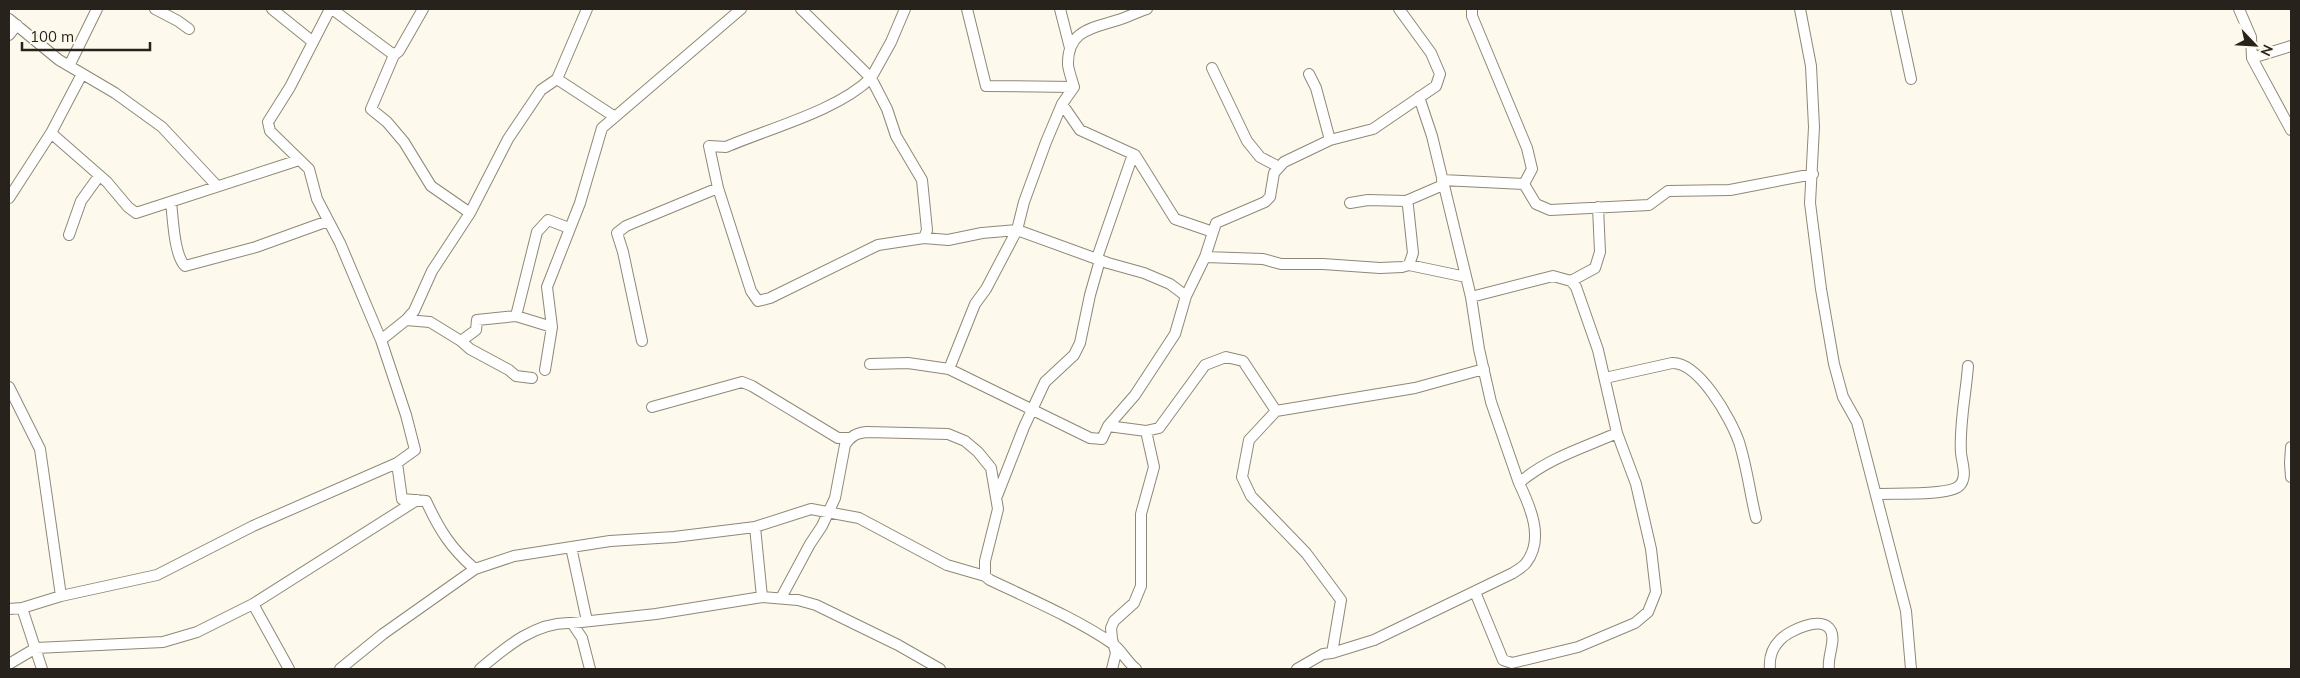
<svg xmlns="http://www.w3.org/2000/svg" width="2300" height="678" font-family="Mulish,sans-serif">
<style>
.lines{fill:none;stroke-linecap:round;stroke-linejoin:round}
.minor-casing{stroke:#8f8876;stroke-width:12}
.minor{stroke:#fff;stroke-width:10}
</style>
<rect width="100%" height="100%" fill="#fef9ed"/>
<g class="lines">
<g class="minor-casing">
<path id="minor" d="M155 9 178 21 189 29
M272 9 313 42
M330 9 290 87 268 122 270 131 309 169 317 199 340 243 381 340 406 415 415 450 397 463 402 499 426 501C439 529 451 549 475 569
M332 9 394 55
M423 9 399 51 394 55 371 109 387 122 404 142 431 186 470 213
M801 9 871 78 891 42 905 9
M967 9 986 86 1074 87
M1060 9 1070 48
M1800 9 1811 66 1814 127 1810 203 1821 289 1834 364 1843 397 1857 422 1906 611 1911 669
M1896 9 1911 79
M2239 9 2251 37 2252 58 2291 130
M9 19 59 60 115 93 162 127 217 186
M9 35 17 25
M2252 58 2291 46
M69 66 97 9
M1212 68 1247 141 1260 157 1279 167
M1309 74 1316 88 1330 140
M557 79 615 117
M1419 97 1432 136 1471 297 1479 349 1491 402 1519 483
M1062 104 1080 130 1135 155 1175 219 1213 232
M51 133 107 182 128 207 136 213 299 160
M1442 180 1524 184 1532 169 1527 148 1472 16V9
M1524 184 1536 204 1550 210 1649 205 1668 191 1730 190 1813 174
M9 198 51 133 82 74
M1406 201 1443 185
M171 202C173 218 174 255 185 266L256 247 328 221
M1350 203 1368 200 1406 201 1408 206 1413 253 1409 265
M69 235 81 201 99 176
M924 238 878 245 770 298 758 301 751 291 718 188 709 146 726 147C770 128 837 111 871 78L887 109 896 136 922 180 927 230 924 238 948 240 982 233 1017 230 1108 263 1144 273 1170 284 1186 296 1175 334 1135 395 1108 426 1146 431 1154 467 1141 514V586L1134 603 1114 621 1111 628 1112 639 1116 653 1112 669
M1205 257 1263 259 1281 264H1323L1380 268 1402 267 1409 265 1466 277
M1571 281 1595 268 1600 252 1598 207
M1186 296 1205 257 1216 223 1265 202 1270 197 1274 173 1284 162 1330 140 1373 129 1436 86 1440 74 1431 53 1399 9
M1471 297 1553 276 1571 281 1576 287 1598 350 1617 433 1636 484 1651 549 1656 592 1648 612 1635 623 1578 647 1512 663 1503 660 1475 592
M516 316 537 232 548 220 569 228
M406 320 430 322 461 341 476 330 477 320 516 316 552 327
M381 340 406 320 414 311 432 271 470 213 508 139 541 90 557 79 587 9
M461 341 470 349 509 370 516 376 532 378
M642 341 623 252 617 233 626 226 718 188
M870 364 908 363 949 369 1090 438 1102 439 1108 426
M949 369 975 304 986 289 1017 230 1024 202 1046 142 1062 104 1074 87C1072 80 1069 72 1068 65 1067 30 1093 28 1118 20 1128 17 1137 12 1147 9
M545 370 552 327 547 287 580 203 602 128 741 9
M1605 378 1672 363C1699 362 1731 419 1739 442 1747 467 1750 494 1756 518
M9 387 40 449 61 596
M652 407 742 382 752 386 838 438H849
M1146 431 1159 428 1205 365 1226 357 1243 361 1276 411
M2291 447 2290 463 2291 477
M1877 494C1894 493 1948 496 1959 486 1968 478 1962 463 1961 453 1959 425 1966 394 1968 366
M997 496 1024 427 1045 382 1074 355 1080 343 1090 295 1100 260 1097 258 1131 160 1135 155
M755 527 762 597
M571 547 587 621
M781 598 810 544 822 526 835 498 845 445C851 436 856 433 867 432L948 434 965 441 978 452 991 468 998 509 985 561V576L990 580C1028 598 1079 620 1113 644 1122 651 1127 662 1136 669
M253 604 289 669
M22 608 61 596 157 575 253 526 397 463
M9 609 22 608 42 669
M572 623 582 638 590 669
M1332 653 1341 600 1306 553 1251 496 1242 477 1249 440 1276 411 1415 388 1484 369
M9 664 36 648 163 642 197 632 253 604 417 500
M340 669 383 634 475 569 514 556 610 541 674 537 755 527 811 509 859 518 947 565 985 576
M480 669C506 647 536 621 572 623L656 614 762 597 798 600 816 605 898 645 940 669
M1297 669 1323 654 1332 653 1374 640 1513 573C1517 570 1523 567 1526 563 1545 539 1530 506 1519 483 1548 458 1583 448 1617 433
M1770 669C1769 659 1772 648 1780 640 1788 631 1823 614 1831 631 1836 641 1827 657 1829 669"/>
</g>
<use href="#minor" class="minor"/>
</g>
<rect width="2300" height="678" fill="none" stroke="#27231c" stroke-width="20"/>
<g transform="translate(2255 45) rotate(115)" stroke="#fef9ed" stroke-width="4" paint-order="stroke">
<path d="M0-4L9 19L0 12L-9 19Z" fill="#27231c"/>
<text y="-8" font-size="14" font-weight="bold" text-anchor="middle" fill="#27231c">N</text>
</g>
<path d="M22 42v8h128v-8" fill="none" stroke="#27231c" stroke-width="2.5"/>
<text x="30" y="42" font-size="15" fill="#27231c" stroke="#fef9ed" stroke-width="4" paint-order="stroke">100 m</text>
</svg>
